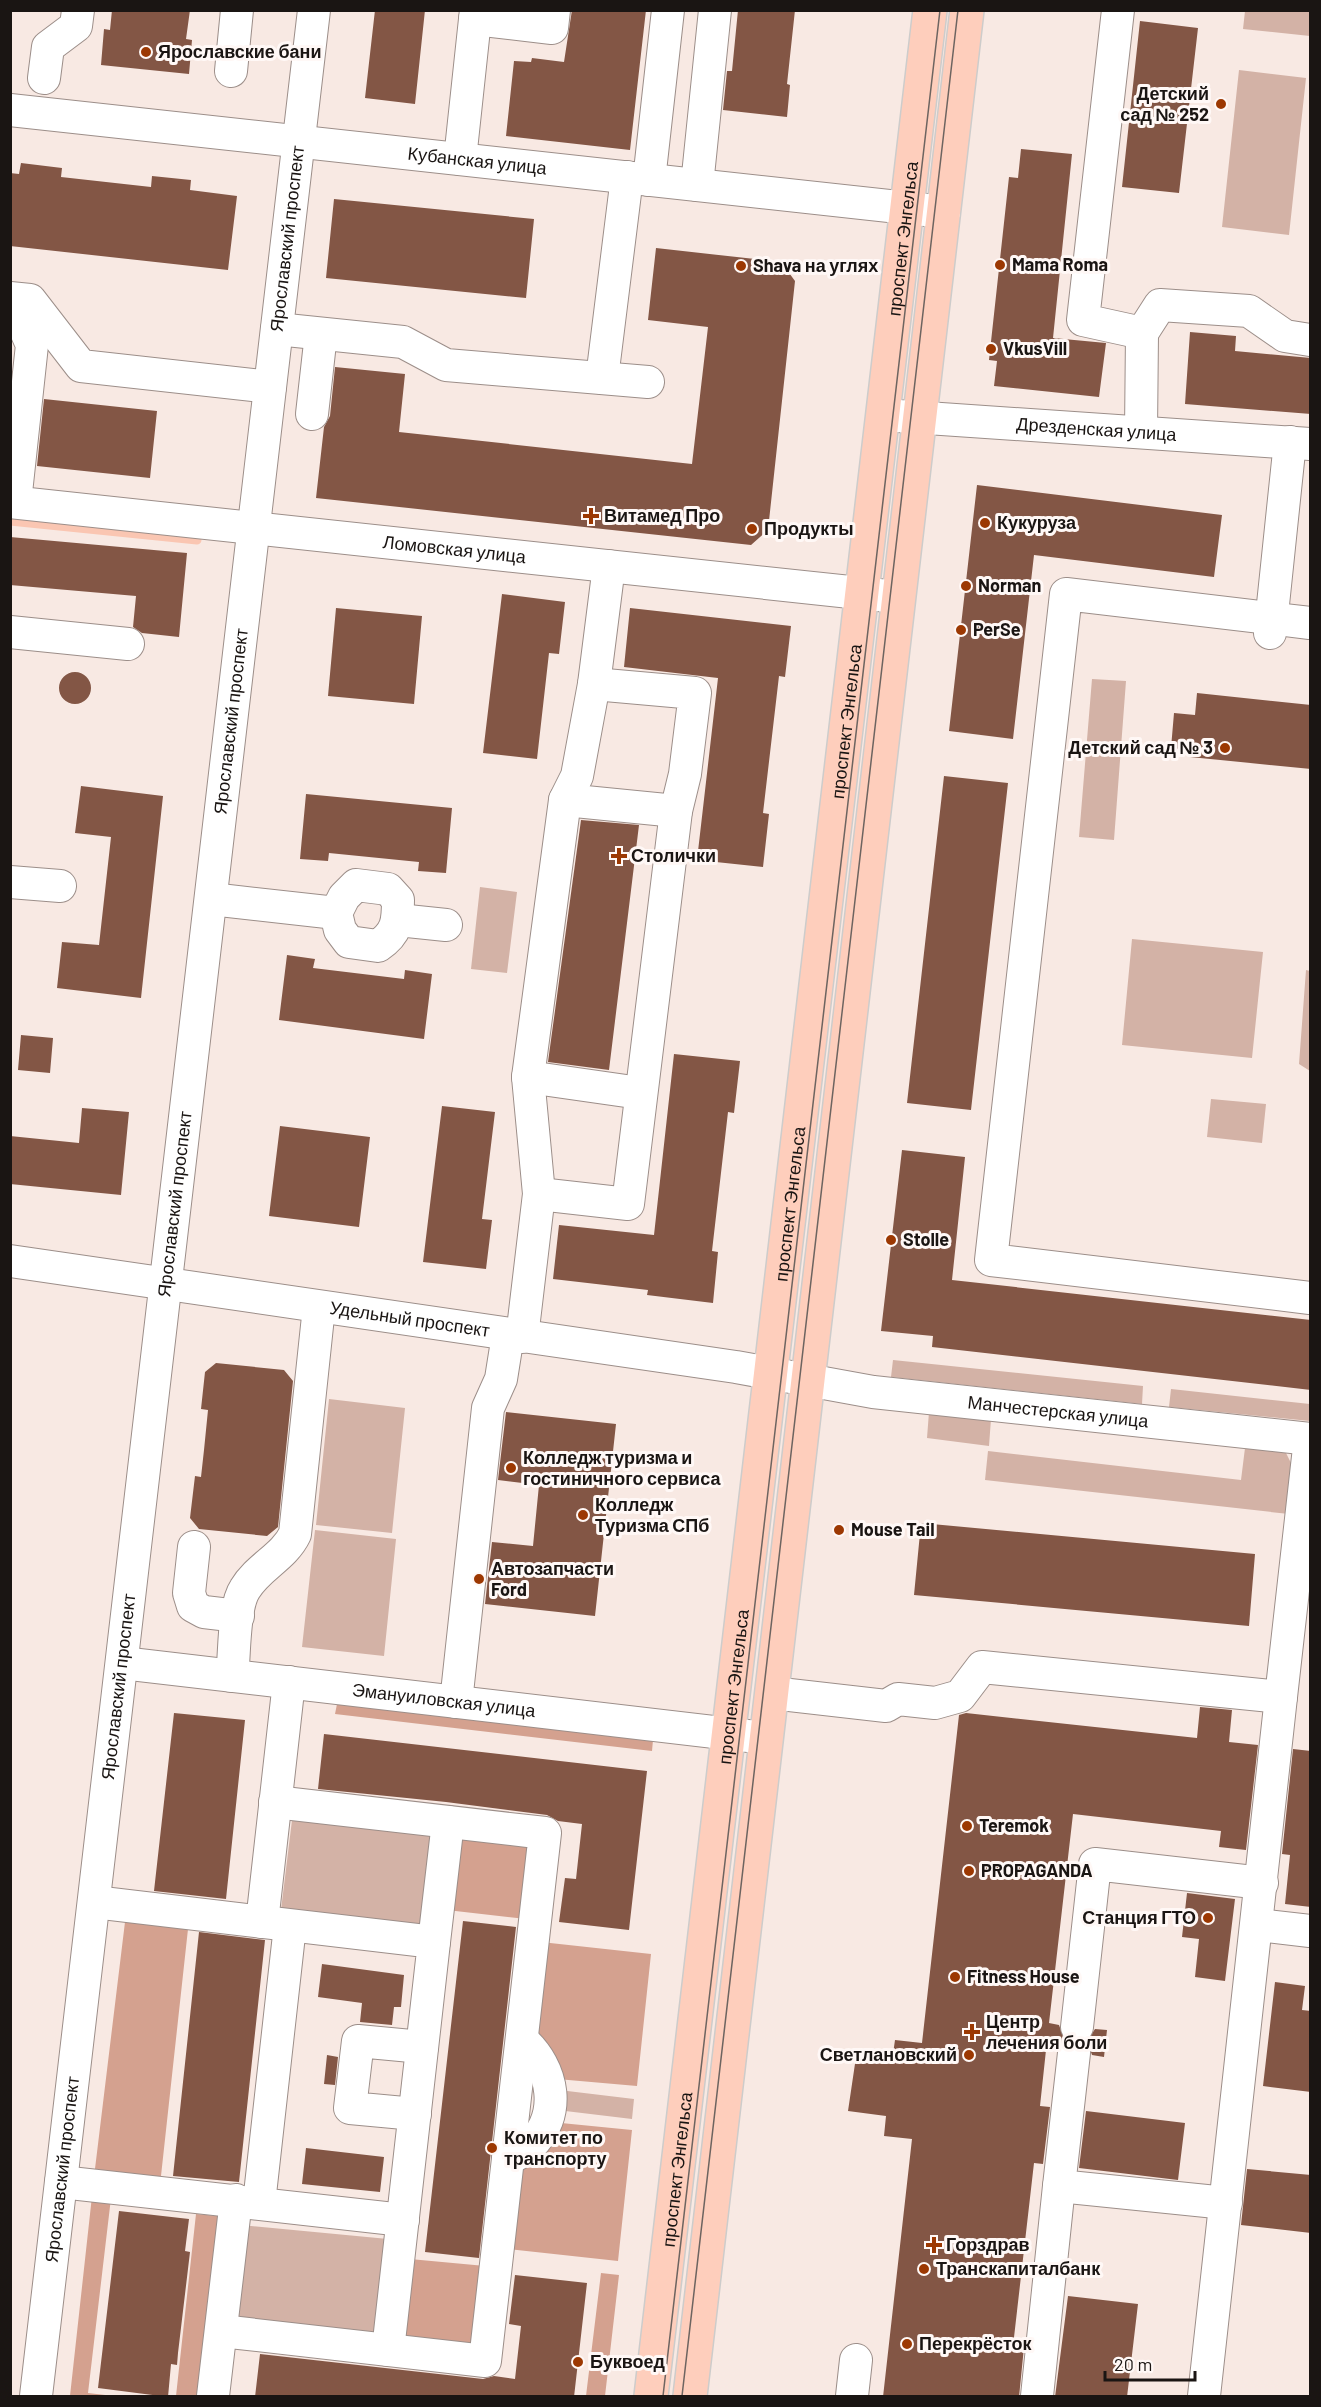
<svg xmlns="http://www.w3.org/2000/svg" width="1321" height="2407" font-family="Barlow,sans-serif">
<style>
.green{fill:#d3b2a6}
.forest{fill:#d4a18f}
.lines{fill:none;stroke-linecap:round;stroke-linejoin:round}
.stream{stroke:#fac6b2;stroke-width:9}
.building{fill:#835645}
.minor-casing{stroke:#9c8e89;stroke-width:34}
.major-casing{stroke:#cdcccb;stroke-width:36}
.minor{stroke:#fff;stroke-width:32}
.major{stroke:#fecebc;stroke-width:33}
.tram{stroke:#6d6460;stroke-width:1.5}
.poi-dot{fill:#9c3802;stroke:#fff8f6;stroke-width:2}
.labels{text-anchor:middle;stroke-width:6;stroke-linejoin:round;paint-order:stroke}
.poi-label{font-size:18px;font-weight:bold;fill:#1a1513;stroke:#fff8f6;text-anchor:start}
.street-label{font-size:18px;fill:#1a1513;stroke:#fff8f6}
</style>
<rect width="100%" height="100%" fill="#f8e9e3"/>
<path class="green" d="M1245 11H1310V36L1243 29Z
M1239 70 1306 78 1289 235 1222 227Z
M1092 679 1126 681 1114 840 1079 837Z
M480 887 517 892 507 973 471 969Z
M1132 939 1263 952 1252 1058 1122 1045Z
M1306 970 1310 971V1071L1299 1064Z
M1211 1099 1266 1104 1262 1143 1207 1137Z
M893 1360 1143 1386 1142 1404 891 1377Z
M1171 1389 1310 1404V1421L1169 1407Z
M329 1399 405 1408 392 1533 316 1525Z
M929 1412 991 1419 989 1446 927 1438Z
M1245 1448 1286 1453 1294 1469 1289 1514 985 1480 988 1451 1241 1480Z
M315 1530 396 1539 384 1656 302 1647Z
M293 1812 439 1830 428 1928 281 1910Z
M559 2090 634 2099 632 2119 557 2110Z
M241 2225 388 2239 379 2337 231 2323Z"/>
<path class="forest" d="M337 1704 653 1740 652 1751 335 1714Z
M448 1822 545 1833 535 1920 438 1909Z
M125 1922 188 1929 160 2185 94 2177Z
M541 1942 651 1954 637 2086 557 2079 530 2033Z
M551 2122 632 2130 618 2261 507 2249 517 2162Z
M92 2196 111 2198 88 2393 114 2396H70Z
M196 2214 228 2217 209 2396H176Z
M399 2258 496 2267 485 2361 388 2350Z
M601 2273 619 2275 605 2396H586Z"/>
<g class="lines">
<path class="stream" d="M10 521 197 540"/>
</g>
<path class="building" d="M112 10H190L186 39 192 40 189 74 101 65 104 29 110 30Z
M375 10H425L415 104 365 98Z
M572 10H646L630 150 506 136 514 61 531 62 532 58 564 62Z
M738 10H795L787 84 790 85 787 117 723 110 727 71H732Z
M1140 21 1198 28 1179 193 1122 187Z
M1021 149 1072 154 1053 338 1106 343 1099 397 994 386 997 361 989 360 1009 177 1018 178Z
M21 163 62 168 61 177 151 187 152 176 191 180 190 190 237 196 228 270 10 246V173L19 174Z
M334 199 534 219 526 298 326 278Z
M656 248 781 262 795 281 768 530 751 545 316 498 324 427 330 416 335 367 405 374 399 432 692 464 708 327 648 320Z
M1190 332 1236 336 1235 351 1311 358V414L1185 404Z
M44 399 157 411 150 478 37 466Z
M977 485 1222 515 1214 577 1034 555 1013 739 949 731Z
M10 537 187 553 179 637 142 633 133 627 136 596 10 585Z
M502 594 565 602 559 654 549 653 537 759 483 753Z
M336 608 422 616 414 704 328 696Z
M630 608 791 626 785 677 779 676 763 813 769 814 763 867 697 860 718 678 624 667Z
M59 688a16 16 0 1 1 32 0a16 16 0 1 1-32 0Z
M1197 693 1311 705V769L1190 757 1191 750 1171 748 1174 713 1195 715Z
M944 776 1008 783 971 1110 907 1103Z
M81 786 163 796 141 998 57 988 62 942 99 945 111 837 75 833Z
M306 794 452 808 446 873 418 871 419 862 329 853 328 861 300 859Z
M581 820 639 825 609 1070 548 1062Z
M287 955 315 959 313 968 404 979 405 970 432 974 424 1039 279 1020Z
M21 1035 53 1038 50 1073 18 1070Z
M674 1054 740 1061 734 1113 728 1112 712 1251 718 1252 713 1303 647 1295 648 1290 553 1279 559 1225 654 1235Z
M442 1106 495 1112 482 1219 492 1220 486 1269 423 1262Z
M82 1108 129 1112 121 1195 10 1184V1136L79 1143Z
M280 1126 370 1137 359 1227 269 1216Z
M902 1150 965 1157 952 1280 1311 1320V1390L932 1347 933 1336 881 1331Z
M216 1363 284 1370 293 1381 278 1527 267 1536 199 1529 190 1518 195 1476 201 1477 204 1450 208 1410 201 1409 205 1372Z
M506 1412 616 1424 595 1616 485 1604 492 1542 533 1546 539 1485 498 1480Z
M921 1523 1255 1554 1249 1626 914 1595Z
M1200 1707 1232 1710 1229 1742 1258 1745 1246 1850 1219 1847 1221 1831 1073 1814 1049 2023 1059 2025 1064 2039 1056 2051 1046 2050 1040 2106 1050 2107 1043 2164 1034 2163 1013 2346 1024 2347 1019 2397H883L912 2139 884 2136 886 2116 848 2111 856 2057 892 2061 895 2040 922 2043 959 1715 966 1713 1197 1738Z
M174 1713 245 1720 226 1899 154 1891Z
M324 1734 647 1771 629 1930 559 1922 565 1878 576 1879 582 1824 558 1821 547 1815 446 1802 318 1789Z
M1293 1749 1311 1751V1907L1285 1904 1290 1855 1282 1854Z
M1187 1893 1235 1899 1225 1981 1195 1977 1199 1939 1182 1937Z
M463 1921 516 1927 479 2258 425 2252Z
M199 1932 265 1940 239 2182 173 2176Z
M322 1964 404 1975 401 2007H394L392 2025 360 2022 362 2003 318 1997Z
M1275 1982 1305 1986 1302 2010 1311 2011V2092L1263 2086Z
M1095 2029 1107 2030 1104 2057 1092 2055 1087 2041Z
M327 2055 338 2057 335 2085 324 2084Z
M1086 2111 1185 2123 1178 2180 1079 2168Z
M306 2148 384 2157 380 2192 302 2184Z
M1247 2169 1311 2175V2233L1241 2225Z
M119 2211 189 2219 185 2251 190 2252 178 2353 177 2365 171 2364 168 2397 98 2388Z
M515 2275 587 2283 574 2397H255L260 2354 483 2379 494 2376 515 2379 521 2326 509 2324Z
M1068 2296 1138 2304 1127 2397H1055Z"/>
<g class="lines">
<g class="minor-casing">
<g id="minor">
<path d="M1118 10 1083 320 1142 333 1160 305 1249 311 1285 336 1310 340"/>
<path d="M475 19 552 28 554 10"/>
<path d="M231 71 237 10"/>
<path d="M44 78 48 47 76 26 78 10"/>
<path id="s1" d="M10 110 944 212"/>
<path d="M460 159 476 10"/>
<path d="M649 180 668 10"/>
<path d="M697 185 715 10"/>
<path d="M10 298 30 300 81 366 270 387"/>
<path d="M10 321 22 322 32 345 15 502"/>
<path d="M277 329 403 342 446 365 648 382"/>
<path d="M602 378 627 177"/>
<path d="M312 414 321 334"/>
<path id="s2" d="M883 415 1310 444"/>
<path d="M1141 432 1142 333"/>
<path id="s3" d="M10 502 897 597"/>
<path d="M1310 623 1066 594 991 1260 1310 1298"/>
<path d="M10 632 128 644"/>
<path d="M1270 633 1290 442"/>
<path d="M565 800 676 811"/>
<path d="M10 882 60 886"/>
<path d="M211 899 336 913 344 897 356 885 388 889 398 900C398 922 397 933 378 946L349 942 340 930 336 913"/>
<path d="M398 920 446 925"/>
<path d="M528 1077 640 1093"/>
<path d="M539 1194 628 1204 676 811 685 774 695 693 594 684"/>
<path id="s4" d="M10 1261 736 1367 873 1392 1310 1439"/>
<path d="M522 1337 539 1194 528 1077 565 800 577 776 594 684 609 566"/>
<path d="M194 1547 189 1593 193 1606 204 1612 238 1616"/>
<path id="s5" d="M122 1663 766 1738"/>
<path d="M232 1676C235 1653 233 1607 245 1589 258 1567 284 1557 295 1534L319 1307"/>
<path d="M772 1693 886 1706 898 1699 935 1703 960 1696 982 1667 1281 1697 1310 1439"/>
<path d="M456 1702 488 1408 501 1379 508 1335"/>
<path d="M94 1902 434 1942 388 2350"/>
<path d="M262 1922 289 1682"/>
<path d="M1257 1925 1310 1931"/>
<path d="M434 1942 448 1822"/>
<path d="M1077 2027 1095 1864 1262 1883"/>
<path d="M1074 2053 1059 2186 1226 2203"/>
<path d="M415 2114 350 2108 358 2041 422 2047"/>
<path d="M508 2159C515 2155 523 2152 529 2147 563 2115 554 2068 522 2040"/>
<path d="M61 2182 403 2220"/>
<path d="M259 2203 290 1926"/>
<path d="M221 2331 485 2361 545 1833 275 1802"/>
<path id="s6" d="M36 2396 314 10"/>
<path d="M213 2396 236 2200"/>
<path d="M852 2396 856 2360"/>
<path d="M1037 2396 1059 2186"/>
<path d="M1204 2396 1281 1697"/>
</g>
</g>
<g class="major-casing">
<g id="major">
<path id="s7" d="M651 2396 930 10"/>
<path d="M690 2396 967 10"/>
</g>
</g>
<use href="#minor" class="minor"/>
<use href="#major" class="major"/>
<path class="tram" d="M663 2396 940 10
M682 2396 958 10"/>
</g>
<g class="poi-dot">
<circle cx="146" cy="52" r="6"/>
<circle cx="1221" cy="104" r="6"/>
<circle cx="1000" cy="265" r="6"/>
<circle cx="741" cy="266" r="6"/>
<circle cx="991" cy="349" r="6"/>
<path d="M588 507h6v6h6v6h-6v6h-6v-6h-6v-6h6z"/>
<circle cx="985" cy="523" r="6"/>
<circle cx="752" cy="529" r="6"/>
<circle cx="966" cy="586" r="6"/>
<circle cx="961" cy="630" r="6"/>
<circle cx="1225" cy="748" r="6"/>
<path d="M616 847h6v6h6v6h-6v6h-6v-6h-6v-6h6z"/>
<circle cx="891" cy="1240" r="6"/>
<circle cx="511" cy="1468" r="6"/>
<circle cx="583" cy="1515" r="6"/>
<circle cx="839" cy="1530" r="6"/>
<circle cx="479" cy="1579" r="6"/>
<circle cx="967" cy="1826" r="6"/>
<circle cx="969" cy="1871" r="6"/>
<circle cx="1208" cy="1918" r="6"/>
<circle cx="955" cy="1977" r="6"/>
<path d="M969 2023h6v6h6v6h-6v6h-6v-6h-6v-6h6z"/>
<circle cx="969" cy="2055" r="6"/>
<circle cx="492" cy="2148" r="6"/>
<path d="M931 2236h6v6h6v6h-6v6h-6v-6h-6v-6h6z"/>
<circle cx="924" cy="2269" r="6"/>
<circle cx="907" cy="2344" r="6"/>
<circle cx="578" cy="2362" r="6"/>
</g>
<g class="labels">
<g class="poi-label">
<text x="158" y="58">Ярославские бани</text>
<text x="1209" y="100" text-anchor="end">Детский<tspan x="1209" dy="21">сад № 252</tspan></text>
<text x="1012" y="271">Mama Roma</text>
<text x="753" y="272">Shava на углях</text>
<text x="1003" y="355">VkusVill</text>
<text x="604" y="522">Витамед Про</text>
<text x="997" y="529">Кукуруза</text>
<text x="764" y="535">Продукты</text>
<text x="978" y="592">Norman</text>
<text x="973" y="636">PerSe</text>
<text x="1213" y="754" text-anchor="end">Детский сад № 3</text>
<text x="631" y="862">Столички</text>
<text x="903" y="1246">Stolle</text>
<text x="523" y="1464">Колледж туризма и<tspan x="523" dy="21">гостиничного сервиса</tspan></text>
<text x="595" y="1511">Колледж<tspan x="595" dy="21">Туризма СПб</tspan></text>
<text x="851" y="1536">Mouse Tail</text>
<text x="491" y="1575">Автозапчасти<tspan x="491" dy="21">Ford</tspan></text>
<text x="979" y="1832">Teremok</text>
<text x="981" y="1877">PROPAGANDA</text>
<text x="1196" y="1924" text-anchor="end">Станция ГТО</text>
<text x="967" y="1983">Fitness House</text>
<text x="986" y="2028">Центр<tspan x="986" dy="21">лечения боли</tspan></text>
<text x="957" y="2061" text-anchor="end">Светлановский</text>
<text x="504" y="2144">Комитет по<tspan x="504" dy="21">транспорту</tspan></text>
<text x="946" y="2251">Горздрав</text>
<text x="936" y="2275">Транскапиталбанк</text>
<text x="919" y="2350">Перекрёсток</text>
<text x="590" y="2368">Буквоед</text>
</g>
<g class="street-label">
<text dy="6" stroke="none"><textPath href="#s1" startOffset="470">Кубанская улица</textPath></text>
<text dy="6" stroke="none"><textPath href="#s6" startOffset="2172">Ярославский проспект</textPath></text>
<text dy="6" stroke="none"><textPath href="#s7" startOffset="2172">проспект Энгельса</textPath></text>
<text dy="6" stroke="none"><textPath href="#s2" startOffset="214">Дрезденская улица</textPath></text>
<text dy="6" stroke="none"><textPath href="#s3" startOffset="447">Ломовская улица</textPath></text>
<text dy="6" stroke="none"><textPath href="#s6" startOffset="1686">Ярославский проспект</textPath></text>
<text dy="6" stroke="none"><textPath href="#s7" startOffset="1686">проспект Энгельса</textPath></text>
<text dy="6" stroke="none"><textPath href="#s7" startOffset="1200">проспект Энгельса</textPath></text>
<text dy="6" stroke="none"><textPath href="#s6" startOffset="1200">Ярославский проспект</textPath></text>
<text dy="6" stroke="none"><textPath href="#s4" startOffset="404">Удельный проспект</textPath></text>
<text dy="6" stroke="none"><textPath href="#s4" startOffset="1059">Манчестерская улица</textPath></text>
<text dy="6" stroke="none"><textPath href="#s6" startOffset="714">Ярославский проспект</textPath></text>
<text dy="6" stroke="none"><textPath href="#s7" startOffset="714">проспект Энгельса</textPath></text>
<text dy="6" stroke="none"><textPath href="#s5" startOffset="324">Эмануиловская улица</textPath></text>
<text dy="6" stroke="none"><textPath href="#s6" startOffset="228">Ярославский проспект</textPath></text>
<text dy="6" stroke="none"><textPath href="#s7" startOffset="228">проспект Энгельса</textPath></text>
</g>
</g>
<rect width="1321" height="2407" fill="none" stroke="#1a1513" stroke-width="24"/>
<path d="M1105 2371v9h90v-9" fill="none" stroke="#1a1513" stroke-width="3"/>
<text x="1114" y="2371" font-size="18" fill="#1a1513" stroke="#fff8f6" stroke-width="4.5" paint-order="stroke">20 m</text>
</svg>
